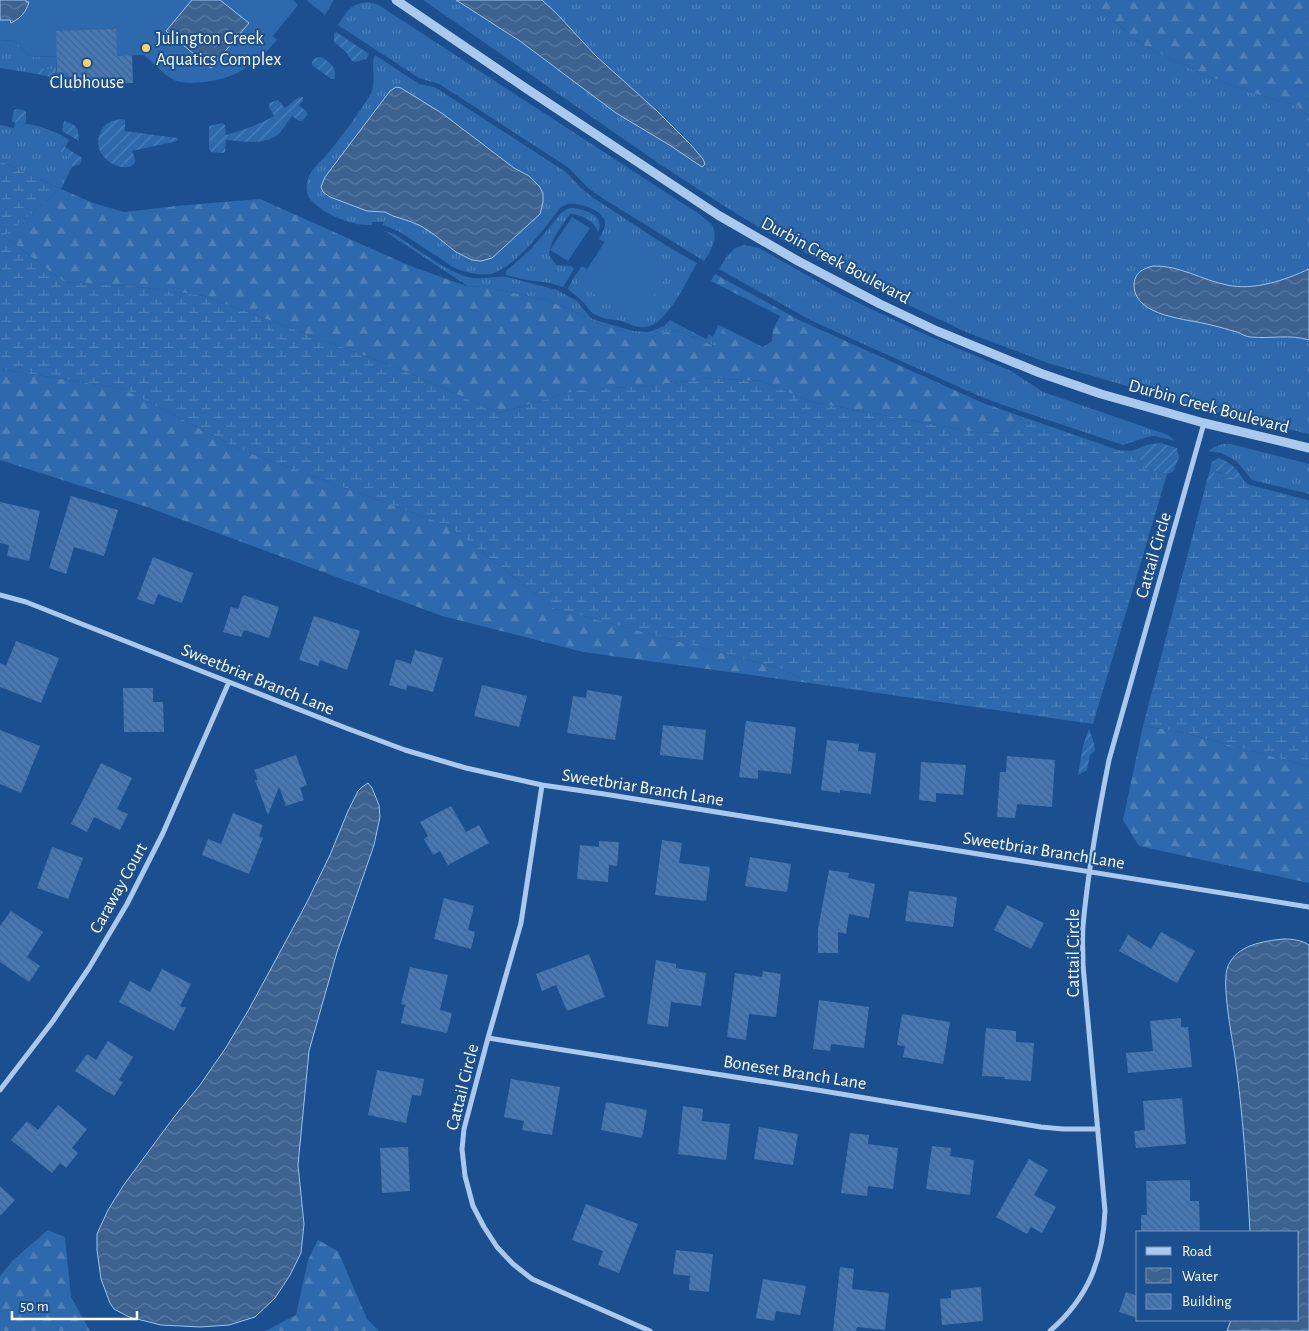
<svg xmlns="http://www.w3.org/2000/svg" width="1309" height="1331" font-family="'Alegreya Sans',sans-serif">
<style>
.grass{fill:url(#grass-tufts);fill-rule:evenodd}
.forest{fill:url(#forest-firs)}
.wetland{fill:url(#wetland-marsh)}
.garden{fill:url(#garden-furrows)}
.pitch{fill:#2e69ad}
.water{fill:url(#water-waves);stroke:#9cc4f0}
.building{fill:url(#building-back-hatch)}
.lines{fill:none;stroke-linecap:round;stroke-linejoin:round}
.minor{stroke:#a9c9ee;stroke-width:5}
.tertiary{stroke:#a9c9ee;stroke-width:9}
.poi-dot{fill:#ffd166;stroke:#1b4f8f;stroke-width:2}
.labels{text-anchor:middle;stroke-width:4;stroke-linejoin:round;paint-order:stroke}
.poi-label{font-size:18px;fill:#fff;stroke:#1b4f8f;text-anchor:start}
.street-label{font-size:18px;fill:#fff;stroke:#1b4f8f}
</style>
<defs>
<pattern id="grass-tufts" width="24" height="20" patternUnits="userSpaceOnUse" patternTransform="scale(1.25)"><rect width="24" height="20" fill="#2e69ad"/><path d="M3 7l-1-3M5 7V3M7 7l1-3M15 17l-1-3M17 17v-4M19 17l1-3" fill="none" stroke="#4d80b9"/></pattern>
<pattern id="forest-firs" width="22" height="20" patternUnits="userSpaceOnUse" patternTransform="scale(1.25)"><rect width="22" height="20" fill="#2e69ad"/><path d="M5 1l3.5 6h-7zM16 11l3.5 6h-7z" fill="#4d80b9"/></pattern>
<pattern id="wetland-marsh" width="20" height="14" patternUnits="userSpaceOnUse" patternTransform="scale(1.25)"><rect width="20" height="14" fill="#2e69ad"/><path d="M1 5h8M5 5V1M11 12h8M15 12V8" fill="none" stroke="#4d80b9"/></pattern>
<pattern id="garden-furrows" width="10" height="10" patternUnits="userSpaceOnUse" patternTransform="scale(1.25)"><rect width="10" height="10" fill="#2e69ad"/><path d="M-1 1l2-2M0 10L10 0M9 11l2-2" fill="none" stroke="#4d80b9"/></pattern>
<pattern id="water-waves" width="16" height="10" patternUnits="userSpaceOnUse" patternTransform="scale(1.25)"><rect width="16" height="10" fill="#3c6290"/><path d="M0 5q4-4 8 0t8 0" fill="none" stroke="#597aa1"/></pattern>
<pattern id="building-back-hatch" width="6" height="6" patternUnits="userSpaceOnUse" patternTransform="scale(1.25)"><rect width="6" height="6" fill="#4478b7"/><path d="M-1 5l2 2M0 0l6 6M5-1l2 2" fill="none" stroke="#486282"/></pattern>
</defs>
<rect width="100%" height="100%" fill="#1b4f8f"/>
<path class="grass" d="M306 0H334L325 15Z
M423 0H456L520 41 616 113 671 146 697 164 703 159 657 111 596 56 557 14 542 0H1088L1143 45 1200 73 1250 92 1298 106 1309 119V434L1213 411 1048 363 966 332 864 284 763 230 718 202 661 165Z
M367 2 377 4 702 216C705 219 709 222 712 225 719 237 711 251 704 261L599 196 588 188 569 168 447 89 439 84 419 78 338 25C348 10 349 5 367 2Z
M13 40 31 57 56 56V69H37V74L0 68V41Z
M375 55 419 84 434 87 441 91 566 172 580 187 592 197 667 246 697 263C686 281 667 326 645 327 637 328 629 324 622 321 614 319 604 320 596 315 591 313 588 308 585 304 580 299 574 294 568 289L572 280 582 266 587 269 578 284 614 228 605 242 599 239C602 233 607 226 604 219 600 209 578 202 567 204 565 205 562 207 560 208 544 229 519 263 494 273 485 276 472 274 463 271 451 268 441 258 430 252 415 242 400 230 383 225V222H372V225C355 226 338 219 324 211 317 206 308 200 307 191 306 187 307 180 309 176 313 168 322 160 329 152 342 136 361 111 371 93 377 80 370 63 375 55ZM396 87 401 88 443 114 514 168 529 176 472 260C467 257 462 255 458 252 445 245 435 234 422 226 411 220 397 219 385 212L330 197 325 177 390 91Z
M15 122C33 124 52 129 68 139L60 152 69 157 72 167 61 189 0 161V125L14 128Z
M571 208C584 209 606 215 598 232 595 221 580 214 570 214 561 227 550 239 549 255L556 265 571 266 574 269 563 287 550 283 527 280 506 275V271L531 249 549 228 561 213 567 209Z
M383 230 394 234C414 247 446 271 468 277 481 280 494 276 507 277L557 290 577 301 583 309 592 319 633 331 649 332 664 326 670 320 706 339 709 335 713 337 718 325 723 327 720 337 715 346 676 330 665 332 652 337 619 330 596 323 574 311 546 300 481 286 469 287Z
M744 245 759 248 838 293 915 330 1011 371 1043 392 1168 435 1175 441 1155 436 1147 437 1123 445 1006 406 979 396 812 321 719 269 727 256 735 248Z
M1223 444H1231L1309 464V494L1252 480 1238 463 1231 458 1221 453 1208 451 1214 447Z"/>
<path class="forest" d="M1088 0H1309V119L1298 106 1250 92 1200 73 1143 45Z
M61 189 93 203 124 212 176 206 260 199 408 265 469 287 481 286 546 300 574 311 596 323 619 330 652 337 665 332 676 330 714 346 720 337 723 327 763 347 772 341 773 329 780 316 711 281 715 274 799 320 983 403 1023 417 1009 432 980 433 812 402 760 381 710 378 647 386 578 390 499 413 393 366 204 296 140 287 64 282 4 236Z
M0 369 124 389 239 449 449 526 553 608 782 669 809 683 583 652 442 616 150 508 0 460Z
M1143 726 1181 732 1309 766V883L1139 846 1123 820Z
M48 1230 65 1237 71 1297 90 1331H0V1276L12 1261Z
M318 1240 338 1251 367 1319 379 1331H265L296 1315 308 1260Z"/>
<path class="wetland" d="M0 161 61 189 4 236 64 282 140 287 204 296 393 366 499 413 578 390 647 386 710 378 760 381 812 402 980 433 1009 432 1023 417 1118 450 1131 451 1139 448 1136 452 1145 469 1167 474 1093 724 809 683 782 669 553 608 449 526 239 449 124 389 0 369Z
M1214 471 1230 476 1238 481 1245 482 1250 485 1308 500 1309 501V766L1181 732 1143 726 1206 484H1210Z"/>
<path class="garden" d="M336 32 369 54 366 59 355 62 352 61 346 52 334 42V34Z
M321 57C330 62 338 68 334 79H331L312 65V62L315 58Z
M37 69H56L57 74H68V80H80C80 85 79 88 75 91L70 89 59 79 37 74Z
M301 97H303V101L299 105 306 111 308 114 302 121H299L292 116C287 122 283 130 277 135 262 146 243 141 226 140L225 152 223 153 211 152 209 149V126L222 123 225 125 226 135C243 130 259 125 274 116L269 107V103L278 100 285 108 296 99Z
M17 109 24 110 26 112V123L12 122 13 114 14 110Z
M122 119 125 120V131L177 138 178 140 177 141 132 151C133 154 136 159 135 162 130 176 89 161 100 133 104 123 112 120 122 119Z
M64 121C78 125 78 128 79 141L62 131Z
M68 139 69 140 65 147 81 157 82 160 80 164 72 167 69 157 60 152Z
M1161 443 1177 448 1179 457 1173 472 1167 474 1145 469 1136 452C1142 444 1152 444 1161 443Z
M1219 458C1232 463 1238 470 1245 482L1238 481 1230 476 1215 471 1210 484H1206L1212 462Z
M1089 729 1094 743 1095 751 1090 755 1087 770 1078 775 1083 746Z"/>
<path class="pitch" d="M0 0H293L298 5 273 36 277 40C256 64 237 78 205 82 195 83 184 84 174 80 164 75 152 62 144 55L117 56 80 74V80H68V74L57 75 56 56 31 57 13 40 0 41Z
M572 217 590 228 568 261 550 250Z
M614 228 673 266 636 322 578 283Z"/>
<path class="water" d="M0 0H26V2H29C26 12 21 18 11 23L10 20H0Z
M192 0H220L249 23 211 68 166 31Z
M456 0H542L557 14 596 56 657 111 691 145 703 159 705 164 702 167 671 146 616 113 520 41Z
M396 87 401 88 443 114 514 168 529 176 539 186 543 193V202L540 214 492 258 481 261 472 260 456 252 436 236 421 226 409 221 393 216 385 212 367 211 330 197 323 192 321 187 325 177 390 91Z
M1153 266C1179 265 1202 280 1227 285 1254 291 1285 280 1309 269V340C1290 334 1271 339 1251 337 1246 337 1242 334 1237 332 1229 330 1220 327 1211 325 1189 319 1135 317 1134 286 1134 273 1142 269 1153 266Z
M368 783 372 788 379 805 380 817 374 845 337 952 309 1051 298 1165 304 1224 301 1253 290 1275 275 1298 255 1317 229 1325 200 1327 161 1325 129 1317 114 1309 110 1303 101 1279 97 1250V1234L108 1210 123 1186 174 1117 200 1085 225 1049 248 1011 306 904 330 855 348 811 358 791 362 787Z
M1284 939C1293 939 1301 940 1309 945V1331H1227L1231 1320H1298V1232H1250C1247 1174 1243 1115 1235 1057 1232 1037 1221 982 1228 966 1237 945 1263 941 1284 939Z"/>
<path class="building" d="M116 29 117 56 132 55 133 83 80 84V80H68V74L57 75 56 31Z
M71 496 118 510 104 556 74 547 66 574 49 568Z
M0 502 40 511 29 561 7 556 9 545 0 543Z
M153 557 193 573 182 603 158 594 154 605 137 599Z
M243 595 279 607 269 638 244 630 241 637 223 632 231 607 238 609Z
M314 616 360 631 347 670 320 660 318 666 299 660Z
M16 641 59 658 41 703 0 687V663L6 666Z
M415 650 443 658 433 692 407 685 406 690 389 685 396 659 411 664Z
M482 685 527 696 519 727 474 716Z
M123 688H153V702H163L164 732H124Z
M587 690 622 696 615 740 567 733 573 696 586 698Z
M746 721 796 727 791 774 758 770V779L739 777Z
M663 725 706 730 703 760 660 755Z
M0 730 40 746 21 793 0 784Z
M827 740 859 744 858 751 876 753 871 794 840 790V793L821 790Z
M296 755 307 785 300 788 304 800 286 806 279 787 268 815 255 780H258L254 770Z
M1007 756 1055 760 1052 807 1017 804 1015 818 997 817 1000 772H1006Z
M921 762 966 765 963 795 936 793V802L919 800Z
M101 763 132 778 117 809 128 814 120 830 94 817 87 832 71 824Z
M451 806 466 832 479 825 489 843 448 865 440 851 433 855 424 839 428 836 420 822Z
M233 813 263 825 259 836 263 838 249 874 202 855 208 839 221 844Z
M662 840 682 843 679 863 710 867 706 901 655 895Z
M599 841 619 842 617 866 609 865 608 882 577 879 580 845 599 847Z
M52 847 83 858 68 899 37 888Z
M750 857 791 864 787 892 745 886Z
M829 870 849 873 848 878 875 884 869 918 849 914 846 934 838 932V953H818V929Z
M909 891 957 897 953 927 905 921Z
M444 898 474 906 468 930 475 932 471 949 434 939Z
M1007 905 1044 923 1031 949 994 930Z
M11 911 43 932 27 957 40 966 29 982 0 962V926Z
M1161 932 1195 951 1177 983 1119 951 1128 935 1151 949Z
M589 954 605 997 567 1011 556 985 542 991 536 974Z
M656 960 676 964V968L706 973 701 1006 671 1002 668 1027 647 1024Z
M410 967 448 975 440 1010 452 1013 447 1033 401 1023 405 1005 401 1004Z
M162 969 191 984 180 1006 186 1008 174 1031 119 1002 130 981 150 992Z
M763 971 781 974 776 1017 749 1014 746 1040 727 1037 735 973 762 977Z
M819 1000 869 1007 864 1048 831 1044 830 1051 813 1049Z
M902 1014 950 1022 943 1064 903 1057 905 1046 897 1045Z
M1181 1018V1027H1188L1192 1067 1128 1073 1126 1053 1153 1051 1150 1021Z
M986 1028 1016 1031V1042L1034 1043 1031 1081 1004 1079 1005 1077 982 1076Z
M108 1041 133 1057 119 1080 123 1082 114 1096 75 1071 87 1054 96 1060Z
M377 1070 424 1079 421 1096 412 1095 406 1123 368 1115Z
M511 1079 560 1087 552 1135 522 1130 524 1121 504 1117Z
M1182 1098 1186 1144 1136 1148 1134 1131 1145 1130 1143 1101Z
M606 1102 647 1110 642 1138 601 1130Z
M58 1105 87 1129 72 1148 78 1153 66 1168 60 1163 52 1173 11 1140 27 1121 38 1130Z
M683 1106 703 1109 702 1121 730 1124 726 1160 678 1154Z
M759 1127 798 1134 793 1165 754 1159Z
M850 1133 869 1135 868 1144 898 1148 893 1189 868 1186 867 1196 841 1193Z
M932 1146 951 1148 950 1156 974 1160 970 1195 926 1189Z
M408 1147 410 1191 382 1193 380 1148Z
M1029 1159 1048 1170 1034 1195 1056 1207 1042 1233 1031 1227 1027 1234 996 1217Z
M1190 1180V1201H1199L1200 1232H1141V1215H1147L1146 1181Z
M0 1186 15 1200 0 1216Z
M586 1204 638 1224 619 1273 598 1265 603 1251 572 1240Z
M676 1250 713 1254 709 1292 689 1290 690 1276 673 1274Z
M840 1267 854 1269 852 1289 889 1293 885 1330 857 1327 856 1331H833Z
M763 1279 806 1286 800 1315 776 1311 774 1321 756 1318Z
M981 1287 983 1321 942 1325 940 1299 951 1298V1290Z
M1126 1292 1138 1296V1318L1119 1312Z"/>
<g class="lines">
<path class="minor" d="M0 595 26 602 346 728 405 750 466 768 542 785 604 794 1309 907
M542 785 521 923 488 1038 464 1129 462 1149 465 1176 473 1206 484 1227 497 1247 513 1264 532 1279 650 1331
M488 1038 817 1090 1041 1127 1063 1129H1098
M0 1090 53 1021 89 968 127 904 163 833 229 682
M1050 1331C1088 1298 1103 1260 1105 1211L1083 965C1083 952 1082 939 1083 926 1088 870 1098 815 1109 760L1204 423"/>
<path class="tertiary" d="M396 0 527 89 718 215 798 261 880 304 937 331 1040 373 1101 394 1204 423 1309 448"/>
</g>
<g class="poi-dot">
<circle cx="146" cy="48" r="5"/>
<circle cx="87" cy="63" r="5"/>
</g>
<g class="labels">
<g class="poi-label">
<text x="156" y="44">Julington Creek<tspan x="156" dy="21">Aquatics Complex</tspan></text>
<text x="87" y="88" text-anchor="middle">Clubhouse</text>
</g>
<g class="street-label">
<text transform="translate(836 260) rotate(28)" y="6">Durbin Creek Boulevard</text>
<text transform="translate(1209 406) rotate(15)" y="6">Durbin Creek Boulevard</text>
<text transform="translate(1153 555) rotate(-74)" y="6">Cattail Circle</text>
<text transform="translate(258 679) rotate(22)" y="6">Sweetbriar Branch Lane</text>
<text transform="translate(643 787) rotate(9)" y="6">Sweetbriar Branch Lane</text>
<text transform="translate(1044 850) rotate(9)" y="6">Sweetbriar Branch Lane</text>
<text transform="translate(118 888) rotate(-61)" y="6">Caraway Court</text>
<text transform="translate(1073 953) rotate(-90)" y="6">Cattail Circle</text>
<text transform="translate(795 1072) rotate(9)" y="6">Boneset Branch Lane</text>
<text transform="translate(462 1087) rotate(-76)" y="6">Cattail Circle</text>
</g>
</g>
<rect x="1136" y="1231" width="162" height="90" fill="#1b4f8f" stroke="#7695bc"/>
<rect x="1146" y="1247" width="25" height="8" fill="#a9c9ee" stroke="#7695bc"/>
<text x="1182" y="1256" font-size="15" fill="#ffffff">Road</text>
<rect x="1146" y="1268" width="25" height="15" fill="url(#water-waves)" stroke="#7695bc"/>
<text x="1182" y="1281" font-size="15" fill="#ffffff">Water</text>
<rect x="1146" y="1294" width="25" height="15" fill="url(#building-back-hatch)" stroke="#7695bc"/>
<text x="1182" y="1306" font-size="15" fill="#ffffff">Building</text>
<path d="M12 1311v8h125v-8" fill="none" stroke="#ffffff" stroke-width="2.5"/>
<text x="20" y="1311" font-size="15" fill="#ffffff" stroke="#1b4f8f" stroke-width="4" paint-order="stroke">50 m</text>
</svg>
